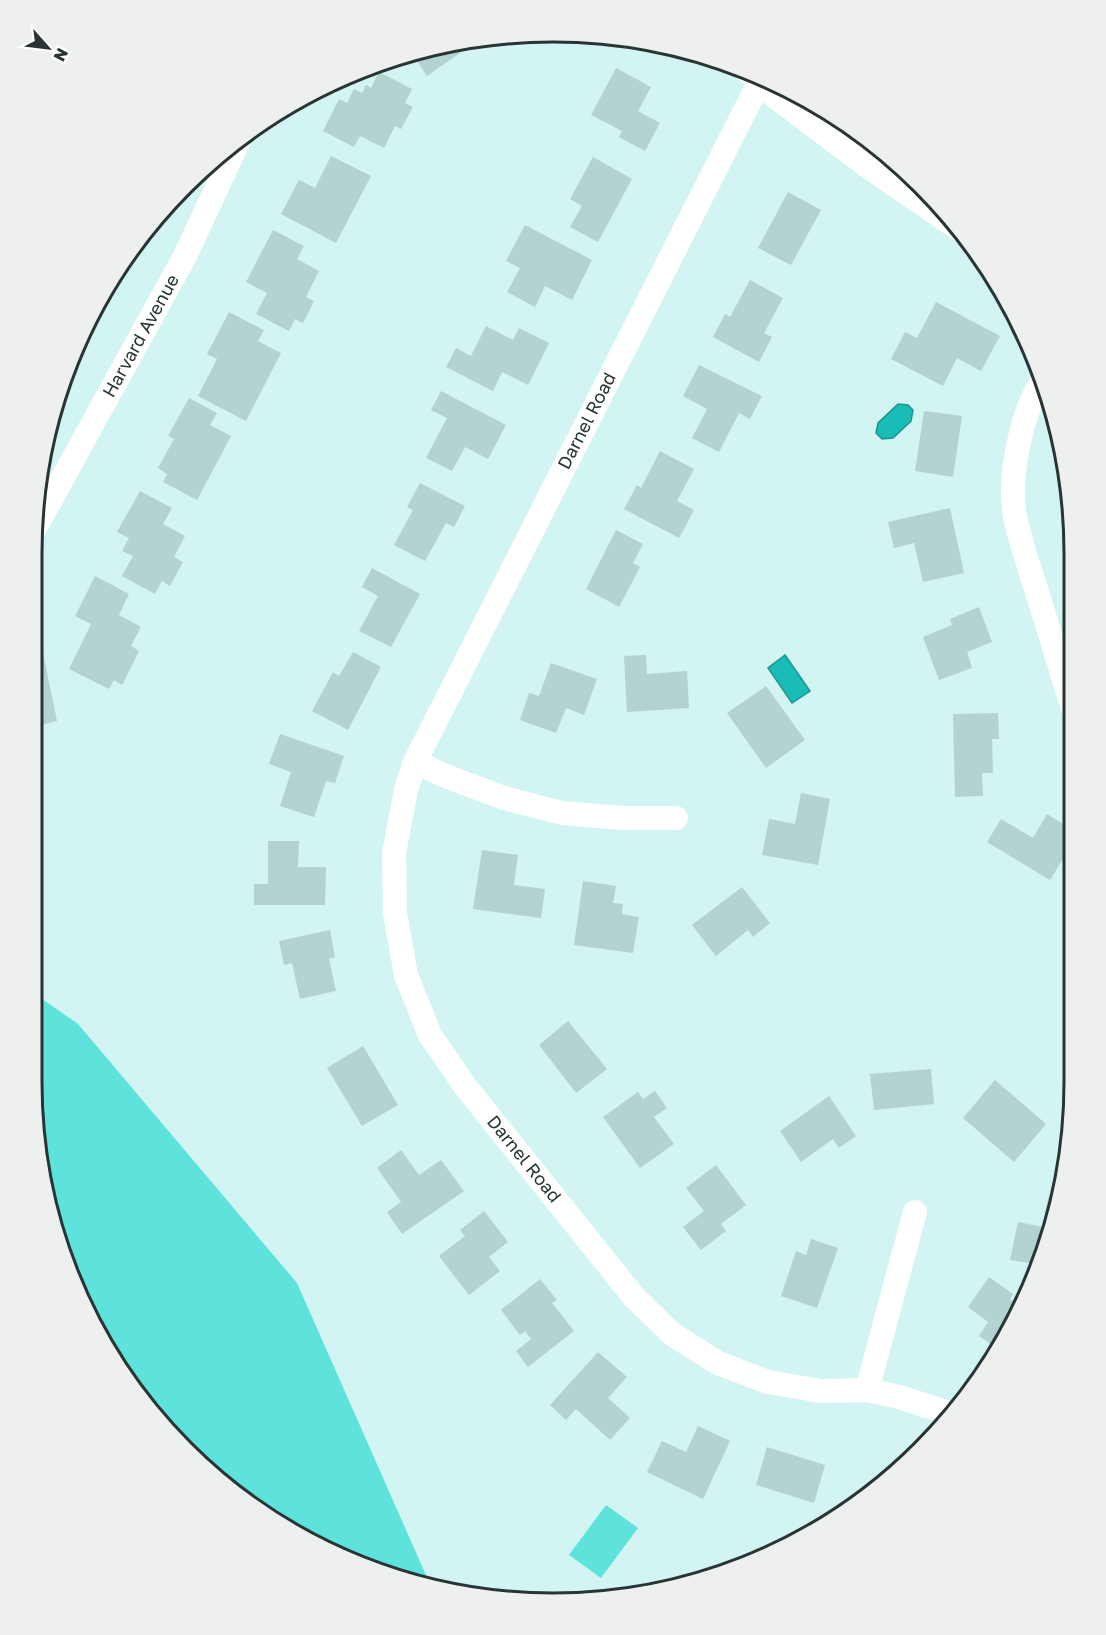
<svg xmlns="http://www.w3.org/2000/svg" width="1106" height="1635" font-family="'Golos Text',sans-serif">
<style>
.green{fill:#5ee3dc}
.water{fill:#19bcb6;stroke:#1e948f;stroke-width:1.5}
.building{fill:#b2d3d0}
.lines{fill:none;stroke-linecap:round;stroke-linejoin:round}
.street{stroke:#fff;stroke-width:24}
.labels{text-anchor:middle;stroke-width:4.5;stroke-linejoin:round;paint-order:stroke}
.street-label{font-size:18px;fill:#283534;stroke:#fff}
.rim{fill:none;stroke:#283534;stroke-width:3}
</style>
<rect width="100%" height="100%" fill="#d2f4f2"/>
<path class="green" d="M32 992 78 1024 297 1283 429 1582 354 1564 235 1496 120 1372 59 1249 32 1082Z
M606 1505 638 1528 601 1578 569 1555Z"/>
<path class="water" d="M898 404 908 405 913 410 911 421 893 438 882 439 876 433 878 423Z
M785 655 810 691 792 703 768 668Z"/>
<path class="building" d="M471 40 470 46 427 76 412 53 451 42Z
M616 68 651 87 638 111 660 123 645 151 619 137 622 131 591 115Z
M379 72 412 89 405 103 413 107 401 129 395 126 384 148 360 136 354 147 323 131 339 99 347 103 354 89 362 93 366 85 371 88Z
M331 156 371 176 336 243 281 214 299 180 315 188Z
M593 157 632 179 598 242 570 227 582 206 570 199Z
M788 192 821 210 791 265 758 248Z
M525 225 592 260 572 300 545 286 535 307 507 292 520 268 506 261Z
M273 230 304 246 297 259 319 271 306 297 314 301 303 323 295 319 289 331 256 314 267 293 246 282Z
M750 280 783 298 764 333 772 337 759 362 713 337 725 314 730 317Z
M936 302 1000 336 981 371 957 358 943 386 891 359 905 332 917 338Z
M229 312 264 330 258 341 281 353 246 421 198 396 217 359 207 354Z
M486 326 513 340 519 328 549 343 528 385 502 372 493 391 446 367 456 348 471 356Z
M699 365 762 396 750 419 739 413 719 452 692 438 707 409 683 396Z
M441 391 506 425 488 459 465 447 452 471 426 458 447 418 431 410Z
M189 398 217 413 210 425 231 436 197 500 163 482 167 474 158 468 174 439 168 436Z
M924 411 962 416 953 477 915 471Z
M660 451 694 469 677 501 694 510 679 538 624 509 637 485 641 488Z
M420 483 465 506 454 527 446 523 425 561 394 545 413 510 407 507Z
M140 491 172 508 163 524 185 536 174 557 183 562 170 586 162 581 155 594 122 576 133 556 122 551 129 538 117 532Z
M950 508 964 573 923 582 914 543 894 548 888 522Z
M616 530 643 544 633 563 640 567 619 607 586 589Z
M372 568 420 594 391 647 359 631 378 596 362 587Z
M95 576 129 594 119 615 141 627 131 646 139 651 122 685 114 680 109 689 69 669 91 624 75 616Z
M979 607 992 642 967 652 972 668 939 680 923 637 952 625 950 619Z
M353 652 381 667 348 730 312 711 333 672 339 676Z
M43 653 57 721 32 727V656Z
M646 655 647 674 687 671 689 708 627 712 624 656Z
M551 663 597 679 584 715 566 708 556 733 520 720 529 693 539 696Z
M766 686 805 740 766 768 727 713Z
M998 713 999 739H992L993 773H982L983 796 955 797 953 714Z
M280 734 344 756 335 783 326 781 314 817 280 806 291 772 269 764Z
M801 793 830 799 818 865 762 855 769 819 795 824Z
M1047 814 1074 831V841L1050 880 987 842 1001 819 1033 838Z
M268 841H299L298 867H326L325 905H254V884H268Z
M482 850 518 855 514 885 545 889 541 918 473 909Z
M583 881 616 886 613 903 623 904 622 914 639 917 633 953 574 945Z
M742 887 770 923 753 937 748 930 716 956 692 925Z
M330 930 335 957 329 959 336 991 300 999 292 963 284 965 279 941Z
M568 1021 607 1069 576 1093 539 1045Z
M363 1046 398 1105 362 1126 327 1068Z
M931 1069 934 1104 874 1110 870 1074Z
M995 1080 1046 1124 1014 1162 963 1118Z
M655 1091 667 1108 654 1117 674 1144 640 1168 603 1117 638 1092 643 1099Z
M829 1096 856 1136 839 1148 833 1139 801 1162 780 1131Z
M401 1150 419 1175 441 1160 464 1191 402 1234 387 1212 401 1202 377 1168Z
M716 1165 746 1205 721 1224 726 1231 701 1250 683 1227 704 1211 686 1188Z
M1048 1197 1059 1199 1037 1264 1010 1260 1018 1222 1043 1227Z
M484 1211 508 1242 489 1257 500 1271 469 1295 439 1256 465 1236 460 1230Z
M811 1239 838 1248 817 1308 781 1296 796 1251 806 1255Z
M989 1277 1013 1294 1010 1299 1022 1308 1021 1313 996 1348 979 1336 988 1322 968 1307Z
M540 1279 557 1300 552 1303 574 1331 528 1367 516 1351 531 1339 525 1331 520 1335 501 1310Z
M598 1352 627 1377 608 1398 630 1418 610 1440 576 1409 566 1420 550 1405Z
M698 1426 730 1441 703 1499 647 1472 662 1441 686 1452Z
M767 1447 825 1465 814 1503 756 1485Z"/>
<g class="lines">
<path class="street" d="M744 69 760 81 769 92 863 163 959 229
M760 81 415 762 406 790 394 853 395 913 406 975 430 1035 465 1086 634 1297 672 1334 718 1363 768 1382 821 1391 867 1390 899 1397 943 1411 947 1416
M1043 380C1021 413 1008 477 1015 516 1020 542 1030 569 1038 595 1050 634 1062 673 1074 712
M34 530 185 256 240 138
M415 762 448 777 504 798 562 813 623 818H676
M867 1390 915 1212"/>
</g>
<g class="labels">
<g class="street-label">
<text transform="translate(141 336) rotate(-61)" y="6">Harvard Avenue</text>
<text transform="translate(587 421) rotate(-63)" y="6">Darnel Road</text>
<text transform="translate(524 1159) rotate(51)" y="6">Darnel Road</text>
</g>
</g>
<path d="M0 0H1106V1635H0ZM553 42H553A511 511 0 0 1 1064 553V1082A511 511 0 0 1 553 1593H553A511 511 0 0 1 42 1082V553A511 511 0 0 1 553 42Z" fill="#eeefef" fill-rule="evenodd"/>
<path class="rim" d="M553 42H553A511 511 0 0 1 1064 553V1082A511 511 0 0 1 553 1593H553A511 511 0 0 1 42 1082V553A511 511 0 0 1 553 42Z"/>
<g transform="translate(48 48) rotate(118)" stroke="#ffffff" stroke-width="4.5" paint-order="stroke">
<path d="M0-4.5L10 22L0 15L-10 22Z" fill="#283534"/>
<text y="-9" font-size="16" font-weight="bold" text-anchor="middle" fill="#283534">N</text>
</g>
</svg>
